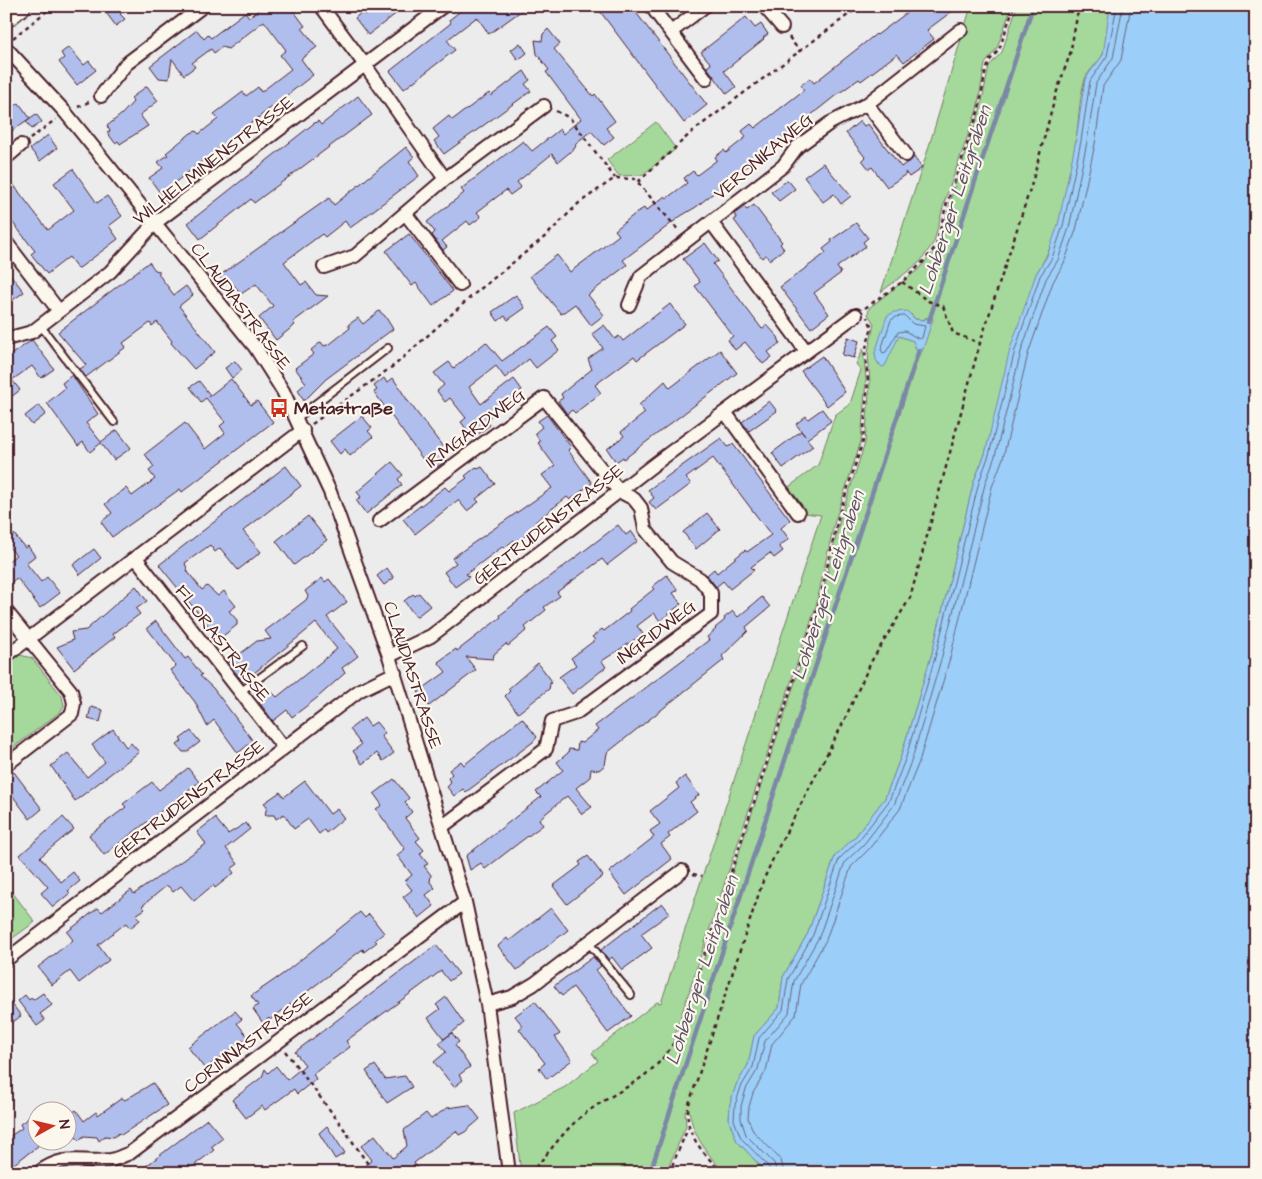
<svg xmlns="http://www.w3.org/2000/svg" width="1262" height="1179" font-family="'Architects Daughter',sans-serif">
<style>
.green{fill:#a4d99b;stroke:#777c63;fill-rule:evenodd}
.water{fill:#9bcef8;stroke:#7b88a6}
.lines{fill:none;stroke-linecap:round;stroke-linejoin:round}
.shore{stroke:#6a657d;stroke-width:1}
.stream{stroke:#7b88a6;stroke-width:4.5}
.building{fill:#b0beee;stroke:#4a1f2b}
.lane-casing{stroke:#4a1f2b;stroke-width:10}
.street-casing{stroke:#4a1f2b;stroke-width:16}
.primary-casing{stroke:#4a1f2b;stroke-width:22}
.path{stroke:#4a1f2b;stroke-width:2.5;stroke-dasharray:4 4;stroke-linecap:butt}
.lane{stroke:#fbf7ec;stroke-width:6}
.street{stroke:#fbf7ec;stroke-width:12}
.primary{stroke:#fbf7ec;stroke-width:19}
.labels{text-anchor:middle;stroke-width:4.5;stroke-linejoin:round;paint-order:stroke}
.street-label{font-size:18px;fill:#4a1f2b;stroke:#fbf7ec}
.poi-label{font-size:18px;font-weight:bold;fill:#4a1f2b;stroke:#fbf7ec;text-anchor:start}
.water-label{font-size:19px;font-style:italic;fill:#625468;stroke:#fbf7ec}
</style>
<rect width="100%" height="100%" fill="#ececec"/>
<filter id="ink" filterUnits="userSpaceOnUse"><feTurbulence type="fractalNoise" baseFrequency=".02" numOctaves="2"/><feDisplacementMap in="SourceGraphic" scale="10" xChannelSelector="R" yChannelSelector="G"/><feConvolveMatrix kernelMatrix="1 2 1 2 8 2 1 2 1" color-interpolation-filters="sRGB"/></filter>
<g filter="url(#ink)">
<path class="green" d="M971 6H1012L997 48 985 64 977 110 945 200 934 242 920 262 881 292 926 156Z
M1017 6H1113C1105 21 1110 40 1103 54 1099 63 1089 69 1085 79 1079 98 1079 120 1076 140 1070 185 1061 235 1036 274L985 454 974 481 932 653 901 756 885 798 855 837 835 856 808 933 783 977 779 1008 754 1036 748 1065 736 1085 730 1104 729 1121 737 1141 767 1173H725C707 1154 693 1136 689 1110L685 1111 686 1126 666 1173H521L514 1113 565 1087 598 1061 592 1053 657 1002 661 1003 821 515 803 513 786 489 818 465 835 415 850 404 861 370 856 364 863 349 866 380 861 441 834 524 816 606 674 1037 677 1041 820 606 839 523 865 443 870 383 868 352 874 324 868 314 869 308 919 269 939 245 953 191 980 111 989 66 1002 52ZM911 314 915 319 923 320 927 317 916 350 914 341 899 336 879 365 875 353Z
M656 122 676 149 642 175 619 176 607 160Z
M20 655 32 658 62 696 64 706 60 712 6 753V665Z
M6 884 35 922 6 943Z"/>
<path class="water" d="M1113 6H1256V1173H767L737 1141 729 1121 730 1104 736 1085 748 1065 754 1036 779 1008 783 977 808 933 835 856 855 837 885 798 901 756 932 653 974 481 985 454 1010 349 1036 274 1047 256 1058 225 1076 140 1085 79 1103 55 1109 13Z
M907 311 915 319 923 320 931 316 933 319 922 352 918 354 913 341 899 336 885 366 882 367 876 360 875 353 887 316 894 312Z"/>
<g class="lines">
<path class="shore" d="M905 316 913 324 925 326 922 338 919 339 905 331 898 332 886 352 883 353 881 350 891 320 896 317Z
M770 1173 769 1167 741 1138 734 1120 735 1105 741 1087 753 1067 759 1038 783 1010 788 979 813 935 839 859 859 840 889 801 906 757 936 654 979 482 989 455 1015 350 1040 276 1052 258 1063 226 1081 141 1090 81 1107 56 1117 6
M777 1173 774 1163 746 1135 741 1119V1106L746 1089 758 1069 765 1041 789 1013 794 981 819 937 845 862 864 844 894 805 912 759 942 656 985 484 995 456 1021 352 1046 279 1058 260 1069 228 1087 142 1096 83 1113 58 1123 6
M784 1173 781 1160 753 1131 748 1118 749 1107 753 1093 766 1071 772 1044 796 1015 801 984 826 940 851 867 869 849 900 809 919 762 950 658 992 487 1003 458 1028 354 1053 282 1064 263 1076 230 1095 144 1103 86 1121 60 1131 6"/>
<path class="stream" d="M929 321 1033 6
M650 1173 919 350"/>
</g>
<path class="building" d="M101 6H130L120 14 125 19 116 26Z
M264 6H290L305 26 302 28 317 47 301 59 313 75 173 184 179 192 167 202 149 178 163 168 158 162 168 155 166 153 191 133 196 131 199 134 218 119 214 114 243 92 246 96 258 87 261 92 291 69 280 55 286 50 264 21 228 49 222 47 214 53 211 49 192 63 195 67 184 75 172 59 169 79 159 78 150 66 197 30 204 39 208 35 211 38 245 12 249 17Z
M378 6H406L368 35 355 18 363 11 366 15Z
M467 6H528L489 34 477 17 447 40 455 50 404 89 390 71 451 23 449 20Z
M596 6H631L707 105 684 123Z
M916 6H959L927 30 934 39 904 62 897 54 861 81 859 79 835 96 696 207 681 216 623 260 627 265 588 295 604 315 591 325 575 304 561 314 530 276 557 255 570 272 619 235 615 230 636 213 644 208 646 211 665 196 667 198 687 183 684 178 693 171 697 175 717 160 715 157 724 150 726 153 746 137 742 131 751 124 755 128 804 90 801 85 810 78 814 83 876 34 877 35Z
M746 17 755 28 761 24 768 34 763 38 764 39 724 71 736 87 727 94 707 67 711 64 701 52Z
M548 29 560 44 554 49 593 96 595 94 615 121 606 128 614 137 604 145 591 131 576 143 575 148 558 162 552 154 517 182 521 187 510 195 506 190 477 212 481 217 470 225 467 221 442 241 447 247 443 250 432 235 435 232 427 222 464 193 461 189 523 141 532 151 560 129 563 134 581 119 546 72 549 70 537 54 535 40 542 41 543 34Z
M520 43 527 53 518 60 511 50Z
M69 47 84 65 89 61 96 70 77 85 59 62 64 58 61 53Z
M524 71 530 80 525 84 531 91 444 154 434 141 439 137 433 129 449 116 452 120 489 93 491 96Z
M147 86 158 101 140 115 148 126 120 144 118 141 115 143 107 132 110 131 107 126 122 114 133 102 131 98Z
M358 96 372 115 254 203 251 199 200 239 188 223 313 124 318 121 321 125Z
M19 103 30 118 6 135V112Z
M36 114 42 122 32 129 26 121Z
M860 121 864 126 868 124 901 167 914 157 922 168 909 177 905 172 906 174 887 187 872 167 869 169 862 160 865 157 846 133Z
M48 135 57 148 40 161 30 149Z
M406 147 414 157 409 161 419 176 350 228 345 221 325 237 322 234 284 262 301 285 306 282 316 295 328 296 293 322 295 325 276 340 259 318 273 306 256 284 241 294 230 280 225 284 219 276 329 198 334 205Z
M823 163 851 196 841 204 834 194 823 202 804 177Z
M73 169 97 203 107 196 122 216 109 226 118 239 78 269 69 257 47 274 31 254 35 251 6 214V175L48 230 74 210 54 183Z
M788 180 795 189 779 201 771 192Z
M754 205 782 242 780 244 784 249 769 260 766 255 762 258 734 220 737 218 734 214 744 207 747 210Z
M856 223 868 238 863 242 866 246 837 267 841 273 814 293 829 314 811 328 780 287 826 253 823 249 832 242 831 240Z
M409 234 453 291 433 306 416 283 412 286 386 251Z
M705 243 718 261 713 264 762 329 767 325 778 337 780 343 768 352 772 357 763 364 745 342 735 350 728 340 733 336 695 286 700 282 683 259Z
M149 262 155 270 159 271V275L174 295 186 286 193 295 179 306 215 352 194 369 171 343 172 341 157 322 152 326 150 323 123 343 126 347 86 377 80 369 86 365 58 332Z
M6 269 24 292 6 305Z
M516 295 525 308 508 320 505 316 498 321 492 312Z
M670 304 685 324 637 360 634 356 595 385 601 393 575 413 572 410 567 414 558 401 563 398 561 394 592 369 588 359 603 348 592 334 604 325 615 339 619 336 623 341Z
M379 311 385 316 393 329 326 379 304 401 298 390 306 383 295 368 314 354 311 350 321 342 324 346 330 344 350 328 348 325 358 318 363 324Z
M549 327 557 337 552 341 559 350 536 368 529 359 505 378 496 366 469 387 481 404 514 379 522 390 517 393 521 398 511 405 507 400 489 414 491 416 486 420 490 425 477 435 473 430 469 433 461 422 466 418 450 398 445 402 437 391 444 385 434 373 449 362 454 368 486 342 502 361Z
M848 337 859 341 854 358 842 355Z
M32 340 54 369 41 378 32 366 12 380 20 390 6 401V358Z
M720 350 737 373 624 459 623 457 616 462 607 449 624 436 621 432 645 413 639 405 665 381 670 388Z
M822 356 845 392 827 406 801 371Z
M235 361 242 370 232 378 225 368Z
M72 375 98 414 86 423 101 442 117 430 131 448 114 460 101 443 90 452 83 442 78 446 47 403 65 388 62 383Z
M384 378 387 383 393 378 408 401 443 447 440 450 447 460 437 467 429 457 424 461 374 392 377 390 374 386Z
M231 379 251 405 257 401 273 422 182 492 180 489 112 537 101 522 112 513 105 504 126 488 132 496 155 479 149 471 154 467 145 454 185 423 205 449 225 433 220 426 225 422 206 398 201 402 190 387 199 381 210 395 208 397Z
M769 401 777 411 749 431 742 422Z
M39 405 46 414 32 425 25 416Z
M822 409 831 421 807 439 813 446 783 468 772 453 801 431 805 436 796 424 806 416 808 419Z
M547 415 571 447 568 450 592 483 570 500 567 497 535 522 538 526 516 543 514 540 504 548 502 547 466 574 469 577 455 587 444 572 456 563 452 558 552 488 542 475 555 466 538 443 540 442 535 433 542 427 538 421Z
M362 416 372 428 368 431 373 437 350 456 345 449 340 454 330 441Z
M721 438 728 447 733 444 790 520 781 528 789 539 779 546 783 551 774 558 770 553 751 567 754 570 730 589 723 581 716 587 707 575 714 569 717 573 745 550 747 552 771 535 713 458 686 478 691 484 656 510 649 502 654 498 648 490Z
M392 462 403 475 398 479 402 485 366 514 356 500 361 497 357 492Z
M286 466 301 486 243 531 261 552 238 570 220 548 215 552 210 545 185 563 188 572 202 590 207 586 218 596 224 591 236 606 229 611 237 620V625L219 639 159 565Z
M476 467 478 469 482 467 495 484 476 499 479 502 467 511 458 500 415 534 403 519 445 487 449 491 467 478 465 476Z
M707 513 720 529 696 549 683 532Z
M308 516 327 540 294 565 276 541Z
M618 525 626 535 631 531 638 541 607 565 602 559 557 592 560 596 544 607 546 610 525 627 527 630 508 646 506 644 494 654 493 659 466 657 476 670 429 706 418 692 446 672 438 662 456 649 457 651 501 617 500 615Z
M14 534 25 548 28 546 35 556 26 563 41 582 47 577 60 593 40 608 17 578 6 586V563L16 555 6 544V541Z
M94 549 101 558 80 575 73 565Z
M387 568 394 578 384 585 377 576Z
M667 575 678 590 673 593 681 604 660 621 654 613 637 626 643 634 602 661 606 667 572 694 559 677 576 665 571 658 595 640 592 637 602 629 604 631 630 611 629 609 654 589 652 587Z
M322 578 325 582 329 579 347 602 327 617 358 656 342 668 345 673 317 698 292 717 287 710 273 721 259 702 272 692 277 697 337 649 316 623 243 682 228 663 257 641 271 639 265 631 306 600 308 596 305 591Z
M136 586 147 601 136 609 140 614 113 634 115 637 74 669 57 647 73 640 71 632 86 630Z
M419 593 430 606 416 617 404 601 413 594 415 596Z
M762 597 770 607 746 627 748 631 722 656 724 660 607 753 605 765 599 770 591 769 590 777 576 788 592 807 582 814 567 796 539 819 543 825 520 842 485 869 481 863 470 870 466 856 541 797 536 792 563 770 557 762 568 753 569 749 577 750 578 742 582 743 598 730 595 726 709 640 707 637 716 629 715 628 725 620 724 618 733 611 738 617Z
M156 621 185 659 188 657 202 675 200 676 213 688 253 741 238 753 214 720 207 726 195 702 170 670 176 666 147 628Z
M538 663 551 680 549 689 518 713 505 696 510 691 508 689Z
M91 707 103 710 100 722 88 719Z
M364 718 370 726 376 722 385 733 381 736 394 753 383 761 377 753 362 764 353 751 361 745 350 729Z
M522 718 537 737 533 742 466 792 463 789 454 796 447 787 451 783 448 778 452 774 449 770 461 761 464 765Z
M113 729 126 747 131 743 139 752 75 801 51 766 68 753 87 777 105 762 92 745Z
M191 731 200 742 187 752H183L177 745 182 741 180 739Z
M188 768 199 782 104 855 89 835 126 807 123 804 152 782 159 790Z
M14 772 42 809 30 819 6 787V777Z
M685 776 699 795 690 802 697 811 668 834 670 837 661 844 672 859 626 895 609 872 654 837 650 831 660 824 650 811 679 788 676 783Z
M394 779 409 798 405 802 412 812 405 818 420 838 416 841 424 850 420 854 428 864 424 866 431 875 430 882 435 888 426 895 434 906 419 918 403 897 412 890 405 881 412 875 397 855 405 849 376 809 382 805 374 794Z
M305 781 330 814 337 809 344 818 326 833 324 830 319 834 308 819 294 829 284 814 276 819 274 815H265L267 806 264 803 280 792 284 797Z
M63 817 74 829 40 857 61 882 73 872 80 881 68 891 70 893 53 907 41 893 48 887 20 855Z
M215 818 228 834 246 823 250 829 226 848 238 864 231 869 234 873 215 888 213 885 194 901 181 886 173 892 168 886 165 887 142 906 145 909 136 915 140 920 130 928 126 923 98 945 109 960 79 983 70 971 52 985 38 967 73 940 67 932 98 908 102 912 131 890 134 894 206 844 197 832Z
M588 856 603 876 567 904 553 886 581 865 579 862Z
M662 903 670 913 641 934 652 948 622 970 612 957 609 960 601 950Z
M551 908 568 930 517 970 498 946 507 938 509 941Z
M360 912 365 918 369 914 384 933 375 940 377 942 364 952 363 949 270 1020 269 1018 263 1023 253 1009 258 1005 251 996 283 974Z
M436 945 459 974 449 981 441 971 346 1041 350 1047 313 1074 316 1079 297 1094 294 1089 265 1110 262 1106 246 1118 232 1100 262 1077 265 1069 268 1073 276 1066 287 1080 305 1065 295 1052Z
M593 957 601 966 596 970 631 1016 608 1033 573 987 562 996 554 986Z
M43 993 52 1005 40 1014 45 1020 37 1026 18 1001 25 995 29 1000 31 998 33 1000Z
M6 996 21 1016 6 1027Z
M446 997 464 1023 444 1039 428 1018 440 1009 436 1005Z
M535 1001 560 1034 555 1037 572 1060 547 1079 539 1068 545 1063 519 1029 523 1026 515 1016Z
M235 1011 242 1019 237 1023 248 1037 205 1069 188 1047Z
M452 1033 459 1042 455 1045 470 1067 459 1075 463 1080 454 1087 434 1062 446 1052 439 1043Z
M375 1065 385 1079 405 1076 412 1087 387 1103 366 1071Z
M153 1083 167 1105 121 1135 119 1133 114 1137 105 1136 99 1141 97 1137 84 1136 79 1140 76 1137 68 1143V1116L76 1110 84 1121 96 1112 98 1115 122 1098 125 1100Z
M469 1105 480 1119 465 1132 459 1135 456 1131 414 1163 421 1173H355L372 1160 361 1146 375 1135 393 1158 407 1146 404 1130 426 1113 431 1119 447 1108Z
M38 1111V1146L6 1170V1139L22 1128 20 1124Z
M207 1119 223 1138 211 1147 214 1150 209 1154 184 1173H137Z
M327 1126 345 1153 335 1159 319 1133Z"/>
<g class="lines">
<g class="lane-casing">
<path id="lane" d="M40 325 114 422
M297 418 388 348
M240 692 303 646
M588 942 631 995"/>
</g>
<g class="street-casing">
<path id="street" d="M321 6 365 65 445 179
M651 6 706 79
M764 6 782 27
M671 32 705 6
M6 48 65 112 255 347 283 391 330 492 389 656 465 902 487 1004 509 1173
M101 96 126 64 203 6
M867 104 906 155
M6 158 21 145
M405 213 460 285
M711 222 806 351
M6 242 59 311
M324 267 355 256 445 179 544 106
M629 305 641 276 783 166 797 147 830 123 867 104 961 30
M6 339 32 332 110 272 155 223 443 6
M725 412 798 513
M379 521 544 398 619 491 634 499 641 508 645 529 672 562 700 579 711 593V614L576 713 552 721 546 749 443 826
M136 558 284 748
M6 611 71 691 74 703 72 714 6 765
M6 656 303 430
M389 656 431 636 656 463 856 315
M6 960 360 690 395 673
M487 1004 512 997 534 984 682 871
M38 1173C66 1152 81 1164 111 1160 117 1159 124 1155 130 1153L465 902"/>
</g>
<g class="primary-casing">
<path id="primary" d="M6 18 21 6"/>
</g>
<path class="path" d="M789 37 800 52
M13 38 53 6
M78 107 91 101
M556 111 570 118 615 178
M30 139 56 119
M638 182 693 131 860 6
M902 282 928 301 943 306 953 333 980 343
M865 308 902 282 924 261 936 246 946 206 979 109 985 74 990 60 999 50 1014 6
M312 424 396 364 473 295 547 235 579 203 615 178 635 179 679 231
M693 874 702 876
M285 1051 342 1126 374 1173
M530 1173C548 1155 562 1132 582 1116 617 1088 657 1080 678 1034L819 603 838 518 863 441 868 381 865 351 872 327 867 317
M669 1173 688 1128
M722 1173C704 1153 682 1133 689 1104L763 881 777 850 842 725 871 662 910 598 980 343 1032 183 1056 94 1070 54 1079 6"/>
<use href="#lane" class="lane"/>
<use href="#street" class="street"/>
<use href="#primary" class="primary"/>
</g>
</g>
<defs>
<g id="bus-bare" transform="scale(1.5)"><path d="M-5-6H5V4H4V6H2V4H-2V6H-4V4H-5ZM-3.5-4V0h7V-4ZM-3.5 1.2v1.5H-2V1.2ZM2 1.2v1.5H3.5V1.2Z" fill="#c8321e" stroke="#fbf7ec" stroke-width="2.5" paint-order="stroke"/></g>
</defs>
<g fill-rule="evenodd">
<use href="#bus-bare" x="279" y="408"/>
</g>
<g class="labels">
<g class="street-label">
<text transform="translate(763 156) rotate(-40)" y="6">VERONIKAWEG</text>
<text transform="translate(213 160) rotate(-38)" y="6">WILHELMINENSTRASSE</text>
<text transform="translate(241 306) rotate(53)" y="6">CLAUDIASTRASSE</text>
<text transform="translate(475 428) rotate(-37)" y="6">IRMGARDWEG</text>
<text transform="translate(548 524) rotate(-38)" y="6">GERTRUDENSTRASSE</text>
<text transform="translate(656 632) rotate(-37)" y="6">INGRIDWEG</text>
<text transform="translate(223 643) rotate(52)" y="6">FLORASTRASSE</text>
<text transform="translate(413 675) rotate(72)" y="6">CLAUDIASTRASSE</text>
<text transform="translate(188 799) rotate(-37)" y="6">GERTRUDENSTRASSE</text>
<text transform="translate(248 1042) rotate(-37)" y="6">CORINNASTRASSE</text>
</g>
<g class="poi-label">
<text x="294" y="414">Metastraße</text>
</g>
<g class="water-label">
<text transform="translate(954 200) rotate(-72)" y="7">Lohberger Leitgraben</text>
<text transform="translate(827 585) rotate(-72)" y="7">Lohberger Leitgraben</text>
<text transform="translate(701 970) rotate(-72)" y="7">Lohberger Leitgraben</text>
</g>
</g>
<rect width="1262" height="1179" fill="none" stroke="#fbf7ec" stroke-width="25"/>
<rect x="12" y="12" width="1237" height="1154" fill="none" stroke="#4a1f2b" stroke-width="2" filter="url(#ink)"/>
<g transform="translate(52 1126) rotate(82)"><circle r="24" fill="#fbf7ec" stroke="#b4a19f"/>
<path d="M0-4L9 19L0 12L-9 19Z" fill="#c8321e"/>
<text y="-8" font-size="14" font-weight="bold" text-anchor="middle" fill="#4a1f2b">N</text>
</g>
</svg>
